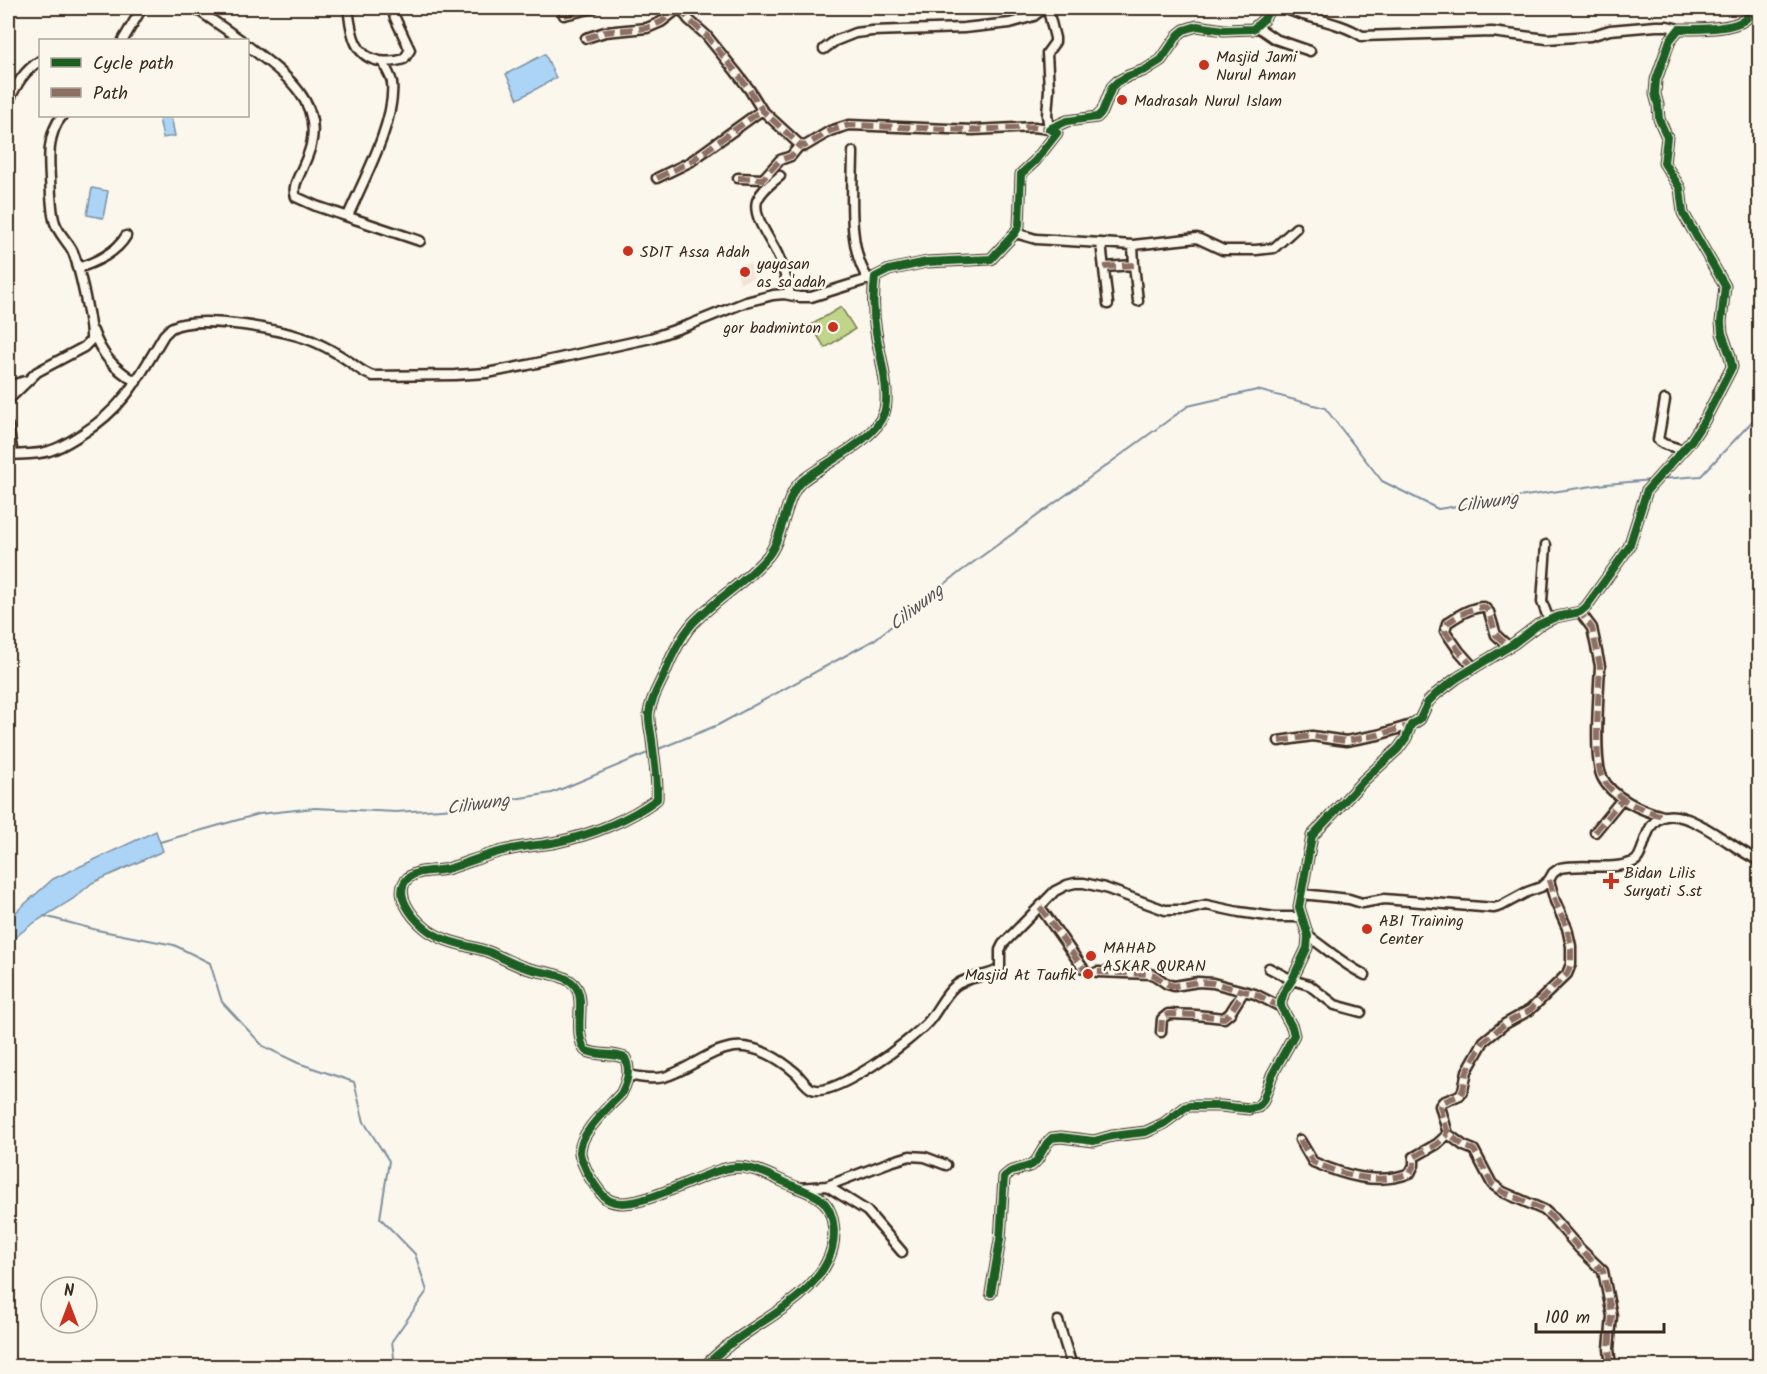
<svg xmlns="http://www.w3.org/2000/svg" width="1767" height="1374" font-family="Kalam,sans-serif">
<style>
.built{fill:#f6e2d6}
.green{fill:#c0d58a;stroke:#7e8054;stroke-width:1.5}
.water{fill:#abd4f6;stroke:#7e90a0;stroke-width:1.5}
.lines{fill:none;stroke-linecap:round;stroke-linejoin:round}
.stream{stroke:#7e90a0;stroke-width:2}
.street-casing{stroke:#3b2a1e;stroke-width:13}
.street{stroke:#fbf7ec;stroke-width:8}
.quiet{stroke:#8d6e63;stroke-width:6;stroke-dasharray:12 6;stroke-linecap:butt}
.cycleway-casing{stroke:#fbf7ec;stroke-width:11}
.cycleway{stroke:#1b5e20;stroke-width:8}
.poi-dot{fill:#c8321e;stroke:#fbf7ec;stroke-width:2}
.labels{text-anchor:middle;stroke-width:5;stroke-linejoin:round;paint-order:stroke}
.poi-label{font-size:16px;fill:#3b2a1e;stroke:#fbf7ec;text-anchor:start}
.water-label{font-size:18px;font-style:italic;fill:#575454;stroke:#fbf7ec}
</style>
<rect width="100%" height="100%" fill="#fbf7ec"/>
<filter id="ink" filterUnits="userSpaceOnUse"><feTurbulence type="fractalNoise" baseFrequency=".0167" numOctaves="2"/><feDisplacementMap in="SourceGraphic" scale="12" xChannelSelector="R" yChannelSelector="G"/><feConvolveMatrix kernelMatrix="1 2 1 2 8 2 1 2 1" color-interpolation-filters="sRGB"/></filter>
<g filter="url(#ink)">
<path class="built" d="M750 263 753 278 740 283 736 267Z"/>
<path class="green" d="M841 307 855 329 825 348 811 325Z"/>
<path class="water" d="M545 54 556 78 518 99 506 74Z
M171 116 175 136 163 138 159 118Z
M92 188 108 191 103 218 87 215Z
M156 831 163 851 92 883 73 899 32 924 8 943V919L53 879Z"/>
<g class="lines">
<path class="stream" d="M1661 479 1701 476 1760 413
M656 750 718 725 874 640 960 572 1188 406 1257 390 1325 408 1382 481 1438 509 1606 484 1652 480
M160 842 259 814 315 808 396 812 456 808 552 793 650 752
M44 916 97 930 174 945 210 963 222 1002 263 1046 298 1063 354 1082 364 1122 389 1161 380 1218 415 1254 427 1291 392 1341 395 1366"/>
<g class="street-casing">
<path id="street" d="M195 8 241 40
M348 8C351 30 353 57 380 61 388 62 396 62 404 59L410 50 395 18 392 8
M680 8 689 20 706 35 736 72 749 89 762 110 800 145
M1283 8C1309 19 1338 21 1362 36L1492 32 1547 39 1590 36 1610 30 1656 26H1667L1679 29
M564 15 594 8
M1256 26 1275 39 1310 51
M586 38 605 32 647 28 661 22 679 8
M123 40 142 8
M248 46C280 71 322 98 311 145 309 154 305 162 301 171 298 179 292 187 296 197L316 206 420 241
M824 49 835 41 855 33 872 31 964 28 1010 23 1034 16 1044 8
M8 102C16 86 24 70 40 61
M853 152C853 189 846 249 869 280
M780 176C772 183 761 190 757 201 752 218 773 242 779 258 784 269 787 282 790 294
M657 178 690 162 762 110
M738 178 763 179 780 160 791 156 800 145 805 146 830 131 849 125 973 130 1034 127 1049 129 1047 115 1049 89 1047 53 1055 42V38L1048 10 1046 8
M348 216C363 181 396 121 392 83 391 75 385 69 384 62
M1015 233 1036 239 1133 245 1197 238 1223 250H1256L1274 248 1296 228
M1101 243 1108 304
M1133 245 1134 265 1138 301
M1104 267 1134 265
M77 268C95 263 117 252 126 236
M93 331C102 356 114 368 136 382
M8 386 25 381
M8 400 37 372 84 347 91 340C92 325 79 264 72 250 67 241 59 234 55 223 52 215 52 205 51 196 50 170 44 137 62 116
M1665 400 1658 440 1664 444 1683 450
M8 426 13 454
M8 455C21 454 37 455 49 451 61 448 72 440 82 434 125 407 139 377 164 335 165 334 170 329 171 328 197 313 290 330 317 343 328 348 340 355 350 362 358 368 363 373 373 376L455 375 487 373 528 365 651 338 689 325 746 302 773 295 784 294 799 297H811L875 277
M1546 545 1542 602 1549 620
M1580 612 1592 628 1600 666C1599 690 1593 759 1602 777 1612 798 1643 811 1663 816
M1474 668 1459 651 1445 631 1447 623C1458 616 1471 607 1484 607L1489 612 1496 635 1508 646
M1279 741 1312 736 1346 741 1378 735 1411 725
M1595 832 1622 799
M1549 880 1555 901 1567 928 1571 946V964L1567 974 1530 1010 1505 1024 1484 1041 1467 1071 1463 1090 1460 1095 1443 1102 1440 1106 1448 1134 1464 1146 1474 1150 1492 1184 1503 1192 1544 1210 1552 1217 1579 1248 1603 1271 1612 1316 1609 1349 1611 1366
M1302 894 1349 899 1362 903 1384 899 1494 908 1501 906 1527 892 1541 887 1549 880 1553 873 1560 868C1583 863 1611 871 1633 862 1646 858 1642 820 1666 816 1693 811 1734 850 1760 861
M1040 907 1083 968
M1308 936C1327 949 1344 965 1365 975
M1269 968 1292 980 1309 985 1335 1005 1361 1012
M1097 972 1150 974 1154 975 1167 984 1174 986 1198 982 1213 983 1255 994 1281 1007
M1161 1032 1162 1019 1168 1014 1196 1015 1224 1018 1230 1013 1244 991
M628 1075C639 1077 652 1080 664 1077 689 1070 708 1050 735 1047 757 1045 780 1059 796 1073 801 1078 806 1086 812 1089 834 1099 913 1039 928 1022 938 1011 943 996 955 986 968 975 992 977 1000 968V950L1003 944 1055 891 1067 885 1075 883H1084L1105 888 1165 910H1185L1206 905 1239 912 1275 917H1297L1300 914
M1300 1140 1313 1162C1344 1175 1377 1186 1410 1173L1414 1165V1157L1437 1144 1448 1134
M827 1186 867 1211 902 1252
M798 1188 827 1186 890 1162 910 1156 925 1157 946 1165
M991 1293 1000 1240 1004 1177 1010 1172 1032 1165 1037 1160 1047 1143 1052 1138 1061 1137 1094 1141 1112 1136 1146 1132 1163 1124 1186 1107 1191 1106H1221L1249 1109 1258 1107 1263 1101 1272 1075 1294 1035 1292 1027 1281 1007V1002L1284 992 1292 980 1307 948 1308 936 1299 907 1312 836 1364 780 1398 749 1406 738 1411 725 1420 719 1428 702 1436 694 1457 678 1513 644 1538 625 1556 617 1580 612 1586 607 1629 547 1647 490 1691 441 1704 421 1732 367 1730 356 1722 333 1721 322 1725 286 1683 213 1680 188 1664 163 1667 137 1659 119 1658 105 1655 94 1656 80 1670 40 1679 29C1696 29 1734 30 1747 18V8
M1058 1321 1072 1366
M706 1366C712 1358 721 1352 729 1345 762 1319 810 1299 828 1260 837 1241 837 1210 818 1197 806 1190 792 1186 780 1180 767 1174 753 1167 737 1167 705 1168 634 1217 607 1199 599 1193 593 1182 588 1174 585 1167 581 1160 580 1153 579 1133 608 1108 621 1094 627 1083 631 1070 625 1058 612 1052 598 1057 585 1050 573 1030 586 1002 576 987 567 973 541 973 526 968 513 964 501 957 489 952 468 945 443 943 425 928 413 918 392 894 408 878 418 869 434 872 447 869 467 863 487 854 507 850 524 846 541 845 557 842 591 835 629 820 657 799 658 779 654 760 652 740 651 731 648 721 649 713 651 699 658 688 664 675 671 657 680 638 693 623 716 599 746 582 768 556 784 536 785 496 801 482 823 463 875 441 884 413 891 393 879 353 876 332 873 315 873 295 875 277L889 270 927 262 991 259 1015 233 1019 226 1021 174 1035 161 1057 133 1049 129 1067 121 1097 117 1102 112 1112 87 1117 82 1128 76 1145 70 1161 60 1179 34 1184 30 1197 26 1224 30 1253 29 1264 19 1270 8"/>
</g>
<use href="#street" class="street"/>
<path class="quiet" d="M680 8 689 20 706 35 736 72 749 89 762 110 800 145
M564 15 594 8
M586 38 605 32 647 28 661 22 679 8
M657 178 690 162 762 110
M738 178 763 179 780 160 791 156 800 145 805 146 830 131 849 125 973 130 1034 127 1049 129
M1104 267 1134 265
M1576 613 1580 612 1592 628 1600 666C1599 690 1593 759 1602 777 1612 798 1643 811 1663 816
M1474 668 1459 651 1445 631 1447 623C1458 616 1471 607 1484 607L1489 612 1496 635 1508 646
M1279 741 1312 736 1346 741 1378 735 1411 725
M1595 832 1622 799
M1549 880 1555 901 1567 928 1571 946V964L1567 974 1530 1010 1505 1024 1484 1041 1467 1071 1463 1090 1460 1095 1443 1102 1440 1106 1448 1134 1464 1146 1474 1150 1492 1184 1503 1192 1544 1210 1552 1217 1579 1248 1603 1271 1612 1316 1609 1349 1611 1366
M1040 907 1083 968 1097 972 1150 974 1154 975 1167 984 1174 986 1198 982 1213 983 1255 994 1281 1007
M1161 1032 1162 1019 1168 1014 1196 1015 1224 1018 1230 1013 1244 991
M1300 1140 1313 1162C1344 1175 1377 1186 1410 1173L1414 1165V1157L1437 1144 1448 1134"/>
<g class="cycleway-casing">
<path id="cycleway" d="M991 1293 1000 1240 1004 1177 1010 1172 1032 1165 1037 1160 1047 1143 1052 1138 1061 1137 1094 1141 1112 1136 1146 1132 1163 1124 1186 1107 1191 1106H1221L1249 1109 1258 1107 1263 1101 1272 1075 1294 1035 1292 1027 1281 1007V1002L1284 992 1292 980 1307 948 1308 936 1299 907 1312 836 1364 780 1398 749 1406 738 1411 725 1420 719 1428 702 1436 694 1457 678 1513 644 1538 625 1556 617 1580 612 1586 607 1629 547 1647 490 1691 441 1704 421 1732 367 1730 356 1722 333 1721 322 1725 286 1683 213 1680 188 1664 163 1667 137 1659 119 1658 105 1655 94 1656 80 1670 40 1679 29C1696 29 1734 30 1747 18V8
M706 1366C712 1358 721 1352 729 1345 762 1319 810 1299 828 1260 837 1241 837 1210 818 1197 806 1190 792 1186 780 1180 767 1174 753 1167 737 1167 705 1168 634 1217 607 1199 599 1193 593 1182 588 1174 585 1167 581 1160 580 1153 579 1133 608 1108 621 1094 627 1083 631 1070 625 1058 612 1052 598 1057 585 1050 573 1030 586 1002 576 987 567 973 541 973 526 968 513 964 501 957 489 952 468 945 443 943 425 928 413 918 392 894 408 878 418 869 434 872 447 869 467 863 487 854 507 850 524 846 541 845 557 842 591 835 629 820 657 799 658 779 654 760 652 740 651 731 648 721 649 713 651 699 658 688 664 675 671 657 680 638 693 623 716 599 746 582 768 556 784 536 785 496 801 482 823 463 875 441 884 413 891 393 879 353 876 332 873 315 873 295 875 277L889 270 927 262 991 259 1015 233 1019 226 1021 174 1035 161 1057 133 1049 129 1067 121 1097 117 1102 112 1112 87 1117 82 1128 76 1145 70 1161 60 1179 34 1184 30 1197 26 1224 30 1253 29 1264 19 1270 8"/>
</g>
<use href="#cycleway" class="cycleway"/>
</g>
</g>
<g class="poi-dot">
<circle cx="1204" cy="65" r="6"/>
<circle cx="1122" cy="100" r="6"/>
<circle cx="628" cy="251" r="6"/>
<circle cx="745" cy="272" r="6"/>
<circle cx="833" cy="327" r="6"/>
<path d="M1608 872h6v6h6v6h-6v6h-6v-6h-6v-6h6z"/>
<circle cx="1367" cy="929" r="6"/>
<circle cx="1091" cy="956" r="6"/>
<circle cx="1088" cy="974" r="6"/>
</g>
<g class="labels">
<g class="poi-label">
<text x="1216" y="62">Masjid Jami<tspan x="1216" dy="18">Nurul Aman</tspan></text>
<text x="1134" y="106">Madrasah Nurul Islam</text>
<text x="640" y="257">SDIT Assa Adah</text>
<text x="757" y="269">yayasan<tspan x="757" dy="18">as sa'adah</tspan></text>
<text x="821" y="333" text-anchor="end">gor badminton</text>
<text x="1624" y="878">Bidan Lilis<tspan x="1624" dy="18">Suryati S.st</tspan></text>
<text x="1379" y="926">ABI Training<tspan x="1379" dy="18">Center</tspan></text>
<text x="1103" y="953">MAHAD<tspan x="1103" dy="18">ASKAR QURAN</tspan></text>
<text x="1076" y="980" text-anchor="end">Masjid At Taufik</text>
</g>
<g class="water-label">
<text transform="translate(1487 502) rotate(-8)" y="6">Ciliwung</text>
<text transform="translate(916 607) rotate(-38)" y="6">Ciliwung</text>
<text transform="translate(478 804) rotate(-8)" y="6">Ciliwung</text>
</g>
</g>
<rect width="1767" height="1374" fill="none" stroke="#fbf7ec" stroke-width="30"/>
<rect x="15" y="15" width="1737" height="1344" fill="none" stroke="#3b2a1e" stroke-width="2" filter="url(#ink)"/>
<rect x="39" y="39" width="210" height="78" fill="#fbf7ec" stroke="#aea59a" stroke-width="1.5"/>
<rect x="51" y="58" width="30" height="9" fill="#1b5e20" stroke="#aea59a" stroke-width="1.5"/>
<text x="93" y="69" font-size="18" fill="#3b2a1e">Cycle path</text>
<rect x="51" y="88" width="30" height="9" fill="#8d6e63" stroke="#aea59a" stroke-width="1.5"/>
<text x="93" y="99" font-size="18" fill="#3b2a1e">Path</text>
<g transform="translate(69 1305)"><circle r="28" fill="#fbf7ec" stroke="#aea59a" stroke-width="1.5"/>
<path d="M0-4.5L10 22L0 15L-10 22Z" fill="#c8321e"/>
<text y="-9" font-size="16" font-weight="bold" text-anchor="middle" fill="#3b2a1e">N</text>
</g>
<path d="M1536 1323v9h128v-9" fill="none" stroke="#3b2a1e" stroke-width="3"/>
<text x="1545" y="1323" font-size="18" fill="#3b2a1e" stroke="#fbf7ec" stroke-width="4.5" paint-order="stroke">100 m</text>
</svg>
